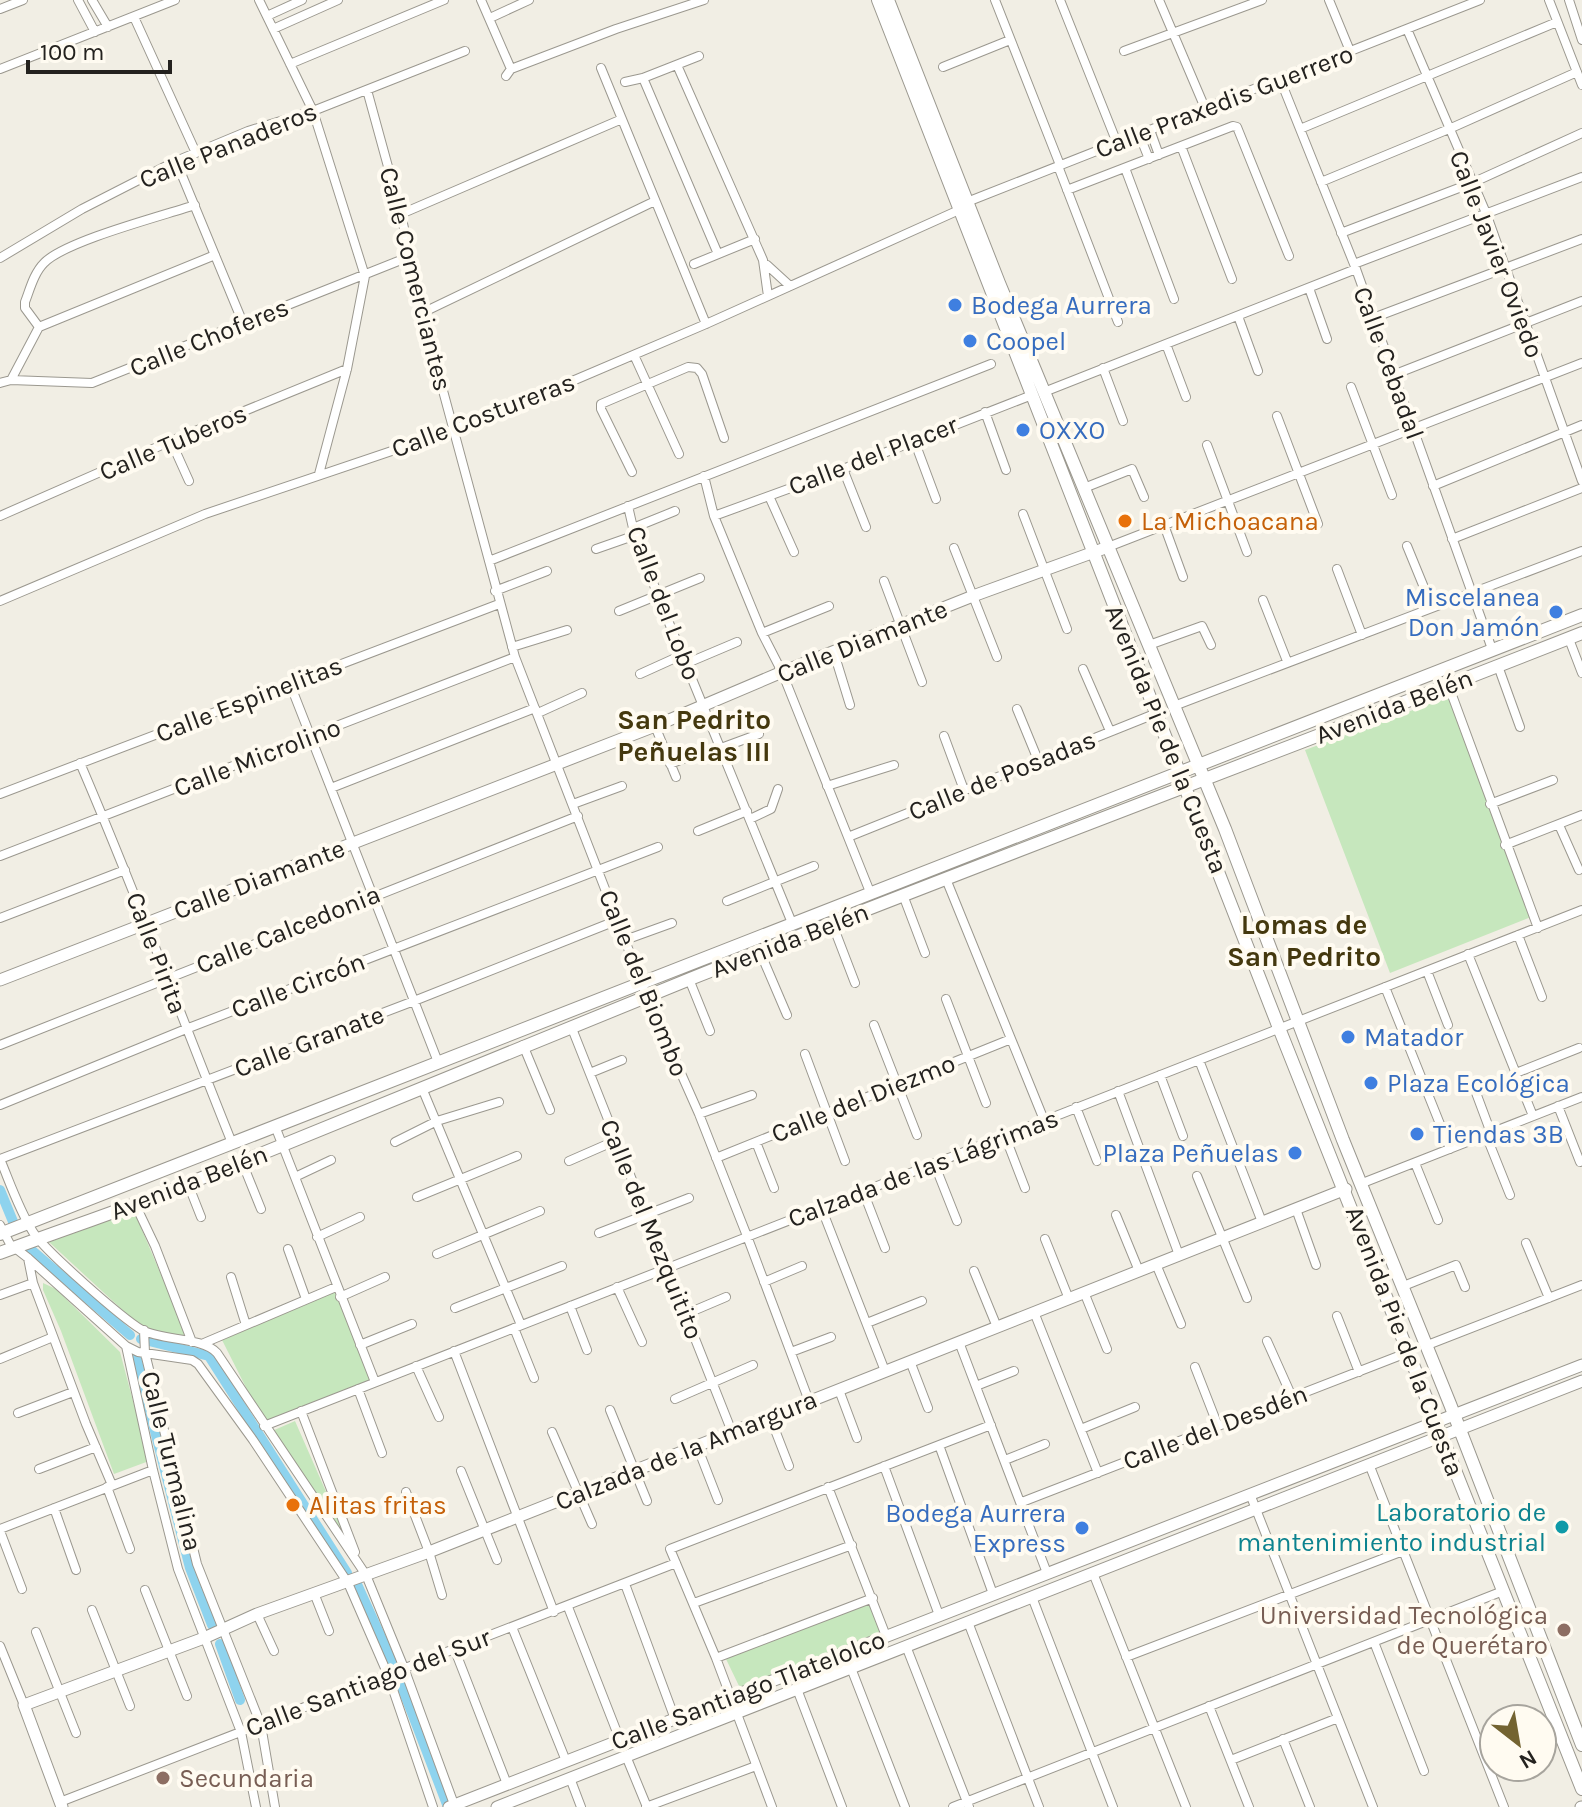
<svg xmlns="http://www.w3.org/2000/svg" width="1582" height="1807" font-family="Karla,sans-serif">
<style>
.green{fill:#c6e7bd}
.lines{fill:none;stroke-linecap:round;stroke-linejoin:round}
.canal{stroke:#8ed3ee;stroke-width:10}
.minor-casing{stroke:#9b988f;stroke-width:10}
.tertiary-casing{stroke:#9b988f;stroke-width:13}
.secondary-casing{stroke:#9b988f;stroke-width:14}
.minor{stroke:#fff;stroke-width:8}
.tertiary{stroke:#fff;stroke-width:11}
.secondary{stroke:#fff;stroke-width:12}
.shop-dot{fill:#3f7fe0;stroke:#fffbf1;stroke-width:3}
.food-dot{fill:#e8710a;stroke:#fffbf1;stroke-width:3}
.culture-dot{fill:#0f9aa8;stroke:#fffbf1;stroke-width:3}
.education-dot{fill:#8d6e63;stroke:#fffbf1;stroke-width:3}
.labels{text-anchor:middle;stroke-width:8;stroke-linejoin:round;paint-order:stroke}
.street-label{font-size:26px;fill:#24221f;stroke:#fffbf1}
.shop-label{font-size:26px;fill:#366cbe;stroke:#fffbf1;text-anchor:start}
.food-label{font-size:26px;fill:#c56008;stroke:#fffbf1;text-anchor:start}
.culture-label{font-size:26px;fill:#0d838f;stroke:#fffbf1;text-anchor:end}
.education-label{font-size:26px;fill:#785e54;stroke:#fffbf1;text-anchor:end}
.neighbourhood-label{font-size:28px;font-weight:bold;fill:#44380e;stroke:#fffbf1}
</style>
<rect width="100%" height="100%" fill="#f1eee4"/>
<path class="green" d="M1448 697 1531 917 1390 973 1305 750Z
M134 1211 187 1336 143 1329 49 1242Z
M43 1283 56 1289 120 1352 149 1461 114 1474 61 1331 43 1290Z
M339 1289 373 1380 264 1423 222 1340Z
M295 1421 349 1544 272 1431Z
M873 1599 882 1633 740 1688 726 1659Z"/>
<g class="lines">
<path class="canal" d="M0 1190 14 1224
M28 1247 130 1335
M141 1339 209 1356 347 1573
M135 1353 190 1568 212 1625
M356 1582 395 1668
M220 1644 240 1700
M399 1679 448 1807"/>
<g class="minor-casing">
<path id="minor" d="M78 0 95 32
M92 0 108 27
M259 0 313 111 365 276 347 369 319 474
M481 0 511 69
M995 0 1060 165
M1060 0 1117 143
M1159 0 1205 108
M1329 0 1350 51
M1549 0 1582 85
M1569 0 1582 40
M0 9 23 0
M267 16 302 0
M134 17 196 153
M490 18 529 0
M273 29 338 0
M1407 29 1486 213 1582 481
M1124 51 1262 0
M290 64 444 0
M677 65 763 260 768 296
M943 67 1010 40
M601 68 706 324
M0 69 175 0
M506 76 511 69 616 29 704 0
M643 78 718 254
M1280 79 1356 269 1492 649
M625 82 643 78 699 56
M367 90 401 214 422 313 515 657 645 992 699 1114 747 1236 809 1401
M1300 129 1557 22
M1150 130 1159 155
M1139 134 1149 159
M1181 146 1232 279
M176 161 243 323
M1058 166 1118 322
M1125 168 1174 299
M1321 182 1449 129 1577 72
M1067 190 1233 126 1237 127 1289 256
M401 214 622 119
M1341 233 1472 183 1582 133
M0 258 82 209 176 161 248 131 313 111 465 51
M694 264 755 239
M1354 264 1582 177
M767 265 790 286
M1309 288 1327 339
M422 313 655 201
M1238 316 1258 371
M1373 318 1582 239
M39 327 25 308V302C30 289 34 273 44 263 65 241 162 216 195 205
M1166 344 1186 397
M634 355 679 454
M1103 368 1123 421
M1393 375 1582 301
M11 380 39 327 215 255
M0 383 11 380 92 383 411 256
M1351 387 1392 495
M1044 392 1356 269
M985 412 1006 470
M1277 416 1318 524
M914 440 936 499
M171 441 189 481
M1207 445 1247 552
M843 469 866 527
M632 472 601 409V404L688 367 697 368 702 374 724 438
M704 476 714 516 762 633 782 672 870 892
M1433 486 1582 425
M1084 488 1132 469 1144 497
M769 496 794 552
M628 506 633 528 658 596 792 923
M1023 514 1067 629
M0 516 171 441 347 369
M714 516 843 469 1032 395
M1164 525 1183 577
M633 528 675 511
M1452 539 1582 488
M1407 546 1432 607
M1108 547 1582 363
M954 548 997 657
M596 549 636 535
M489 561 991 364
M1337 569 1362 635
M884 581 922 682
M495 591 547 571
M1263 600 1287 661
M0 601 205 514 439 435 570 382 706 324 959 210 967 202 1480 0
M619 611 700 578
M762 633 829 606
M1569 639 1582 673
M1149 645 1202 626 1211 645
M512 647 567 630
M834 653 850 705
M685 664 737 642
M1498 666 1520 727
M1083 669 1110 731
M640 674 682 655
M290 684 438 1062
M1449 687 1538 928
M1174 706 1582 551
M1017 709 1038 760
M538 713 582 693
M655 726 676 777
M944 736 964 790
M721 748 759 734
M80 763C134 888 181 1016 232 1143
M670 764 688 757
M827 786 894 765
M331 788 535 708
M0 794 499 604
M573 804 622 786
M1490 804 1553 780
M750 819 771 809 778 789
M1559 825 1579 870
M698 831 747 811
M848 837 1157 713
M1505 845 1582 815
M0 856 515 657
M946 879 1044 1120
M903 895 925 953
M727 901 814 866
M0 918 125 870
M832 923 855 983
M1518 935 1542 997
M625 940 672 923
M760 952 787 1015
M1468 954 1533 1116
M1427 971 1448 1025
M689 979 710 1031
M1385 987 1450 1149
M946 999 986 1103
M874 1025 917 1135
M571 1026 732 1432
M0 1045 578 816
M523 1045 550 1110
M805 1054 845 1161
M1199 1060 1262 1222
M590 1073 622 1060
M1516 1073 1579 1048
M1160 1075 1183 1136
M1472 1082 1491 1133
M422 1088 521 1325
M1118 1091 1179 1255
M0 1105 186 1029 658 847
M1558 1106 1580 1162
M1076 1107 1097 1161
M699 1114 752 1095
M275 1126 375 1382
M1486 1135 1510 1195
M1005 1136 1025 1188
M395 1142 437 1121 499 1102
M756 1142 774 1188
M716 1158 1011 1039
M0 1159C10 1183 19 1210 33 1232 45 1251 122 1318 142 1330 163 1341 203 1337 217 1353L366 1575 404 1668 455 1807
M0 1159 414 1001 618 920
M569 1161 617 1140
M242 1162 261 1209
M934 1163 957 1221
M1415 1163 1438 1220
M1197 1176 1247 1298
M295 1177 331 1160
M188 1184 201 1217
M1360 1184 1582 1097
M863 1191 885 1248
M417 1197 517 1156
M135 1204 155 1246 192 1342
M821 1207 885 1371
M1296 1209 1316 1265
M1116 1215 1139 1271
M0 1225 10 1244 28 1258 126 1346 153 1470 178 1569 241 1732 256 1807
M599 1233 689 1198
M317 1237 360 1217
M1045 1239 1069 1299
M1526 1243 1549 1298
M288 1249 306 1299
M437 1254 540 1211
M28 1258 33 1283 86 1424 112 1485
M1156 1264 1181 1324
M974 1271 997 1327
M231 1277 246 1325
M764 1282 802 1266
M617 1287 642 1342
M1401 1287 1456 1265 1465 1287
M1084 1292 1107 1349
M0 1295 33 1283
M340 1297 385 1277
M570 1306 587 1350
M455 1308 562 1266
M1034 1312 1098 1473
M686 1314 726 1297
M1337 1316 1359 1372
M867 1323 922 1301
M514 1328 534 1378
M144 1330 145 1353 197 1564 261 1725 275 1807
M1267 1341 1292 1397
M959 1342 1047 1573
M204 1343 336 1287
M360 1345 412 1324
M126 1346 138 1352 192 1360 198 1364 253 1440 348 1583 388 1675 433 1807
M1425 1346 1582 1285
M454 1351 554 1612
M791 1352 831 1337
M0 1359 53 1337
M910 1361 928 1408
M416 1366 439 1417
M1195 1367 1218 1426
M976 1386 1014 1371
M358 1389 382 1453
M839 1390 857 1438
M675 1399 753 1365
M610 1410 647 1501
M301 1411 355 1552
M18 1413 73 1392
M770 1417 789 1466
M264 1426 1582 910
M1081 1429 1135 1407
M552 1432 592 1524
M939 1445 993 1594
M697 1446 718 1500
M1005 1460 1045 1444
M1369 1464 1504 1807
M884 1466 939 1615
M39 1469 96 1447
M461 1471 497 1560
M107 1487 130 1549
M828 1487 886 1636
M406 1492 429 1552 442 1595
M1250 1494 1373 1807
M1022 1502 1409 1352
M54 1508 76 1570
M0 1529 153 1470
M0 1531 22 1589
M1093 1573 1186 1807
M625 1584 675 1719
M145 1590 187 1696
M314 1593 329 1631
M1032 1597 1113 1807
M694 1603 852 1545
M568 1607 620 1740
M92 1610 130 1706
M257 1614 274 1651
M968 1622 1039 1807
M512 1627 566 1761
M36 1632 76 1733
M1374 1642 1424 1771
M0 1646 24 1705
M906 1646 969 1807
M454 1648 507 1784
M1126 1657 1403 1551
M716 1658 873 1598
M851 1668 905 1807
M797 1689 842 1807
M1209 1706 1249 1807
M1283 1739 1310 1807
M626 1756 647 1807
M1231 1760 1338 1718
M570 1778 581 1807
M60 1802 676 1563
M646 1807 756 1766
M772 1807 716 1658 670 1549 991 1425
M953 1807 1503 1591"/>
</g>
<g class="tertiary-casing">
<path id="tertiary" d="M0 980 655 726 782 672 973 596 1108 547
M62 1807 24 1705 204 1638 257 1614 429 1552 1346 1189
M449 1807 1582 1365
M497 1807 1582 1381
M1581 1807H1582"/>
</g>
<g class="secondary-casing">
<path id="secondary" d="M878 0 1279 1028 1582 1789
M888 0 999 283 1225 829 1343 1140 1450 1404 1582 1745
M0 1234 1582 615
M0 1253C64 1229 129 1208 192 1182 359 1115 524 1045 690 979 986 861 1285 750 1582 633"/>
</g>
<use href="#minor" class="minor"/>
<use href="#tertiary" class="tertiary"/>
<use href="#secondary" class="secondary"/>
</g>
<g class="shop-dot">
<circle cx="955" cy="305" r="8"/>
<circle cx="970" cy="341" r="8"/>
<circle cx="1023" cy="430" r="8"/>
<circle cx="1556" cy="612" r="8"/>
<circle cx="1348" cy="1037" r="8"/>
<circle cx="1371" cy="1083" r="8"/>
<circle cx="1417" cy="1134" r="8"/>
<circle cx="1295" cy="1153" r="8"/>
<circle cx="1082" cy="1528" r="8"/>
</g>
<g class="food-dot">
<circle cx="1125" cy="521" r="8"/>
<circle cx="293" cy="1505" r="8"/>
</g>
<circle class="culture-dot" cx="1562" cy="1527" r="8"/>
<g class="education-dot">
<circle cx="1564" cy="1630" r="8"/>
<circle cx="163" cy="1778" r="8"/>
</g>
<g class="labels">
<g class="street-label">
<text transform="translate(1224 101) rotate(-21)" y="9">Calle Praxedis Guerrero</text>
<text transform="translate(228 145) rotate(-22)" y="9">Calle Panaderos</text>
<text transform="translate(1497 254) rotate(69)" y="9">Calle Javier Oviedo</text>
<text transform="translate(416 279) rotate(76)" y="9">Calle Comerciantes</text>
<text transform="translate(209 337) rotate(-22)" y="9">Calle Choferes</text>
<text transform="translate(1389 363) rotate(70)" y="9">Calle Cebadal</text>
<text transform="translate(483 415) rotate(-21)" y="9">Calle Costureras</text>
<text transform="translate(173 442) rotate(-23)" y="9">Calle Tuberos</text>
<text transform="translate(873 455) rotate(-21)" y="9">Calle del Placer</text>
<text transform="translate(664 603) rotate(69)" y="9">Calle del Lobo</text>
<text transform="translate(862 641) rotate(-22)" y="9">Calle Diamante</text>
<text transform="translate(249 699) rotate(-21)" y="9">Calle Espinelitas</text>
<text transform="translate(1394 706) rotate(-21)" y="9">Avenida Belén</text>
<text transform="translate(1167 739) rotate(68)" y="9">Avenida Pie de la Cuesta</text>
<text transform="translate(257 757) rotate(-21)" y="9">Calle Microlino</text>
<text transform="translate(1002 775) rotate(-22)" y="9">Calle de Posadas</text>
<text transform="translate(259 879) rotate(-21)" y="9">Calle Diamante</text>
<text transform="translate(288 929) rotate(-22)" y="9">Calle Calcedonia</text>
<text transform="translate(790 940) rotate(-21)" y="9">Avenida Belén</text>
<text transform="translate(157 953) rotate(69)" y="9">Calle Pirita</text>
<text transform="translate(644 983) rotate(68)" y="9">Calle del Biombo</text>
<text transform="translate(298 985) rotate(-21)" y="9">Calle Circón</text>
<text transform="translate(309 1041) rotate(-21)" y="9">Calle Granate</text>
<text transform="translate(863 1098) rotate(-22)" y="9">Calle del Diezmo</text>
<text transform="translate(923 1168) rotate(-21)" y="9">Calzada de las Lágrimas</text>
<text transform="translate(189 1182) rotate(-21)" y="9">Avenida Belén</text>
<text transform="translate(652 1229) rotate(68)" y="9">Calle del Mezquitito</text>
<text transform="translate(1405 1341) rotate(69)" y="9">Avenida Pie de la Cuesta</text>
<text transform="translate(1215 1427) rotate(-21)" y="9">Calle del Desdén</text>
<text transform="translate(686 1450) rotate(-22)" y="9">Calzada de la Amargura</text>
<text transform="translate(172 1461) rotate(76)" y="9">Calle Turmalina</text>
<text transform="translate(368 1682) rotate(-21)" y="9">Calle Santiago del Sur</text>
<text transform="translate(748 1690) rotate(-21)" y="9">Calle Santiago Tlatelolco</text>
</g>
<g class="shop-label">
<text x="971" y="314">Bodega Aurrera</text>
<text x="986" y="350">Coopel</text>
<text x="1039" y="439">OXXO</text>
<text x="1540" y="606" text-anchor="end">Miscelanea<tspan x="1540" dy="30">Don Jamón</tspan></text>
<text x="1364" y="1046">Matador</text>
<text x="1387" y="1092">Plaza Ecológica</text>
<text x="1433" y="1143">Tiendas 3B</text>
<text x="1279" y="1162" text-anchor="end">Plaza Peñuelas</text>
<text x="1066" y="1522" text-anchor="end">Bodega Aurrera<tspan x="1066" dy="30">Express</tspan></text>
</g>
<g class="food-label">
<text x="1141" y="530">La Michoacana</text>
<text x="309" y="1514">Alitas fritas</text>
</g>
<g class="culture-label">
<text x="1546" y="1521">Laboratorio de<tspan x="1546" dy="30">mantenimiento industrial</tspan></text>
</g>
<g class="education-label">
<text x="1548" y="1624">Universidad Tecnológica<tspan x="1548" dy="30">de Querétaro</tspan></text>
<text x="179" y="1787" text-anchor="start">Secundaria</text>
</g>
<g class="neighbourhood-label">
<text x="694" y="729">San Pedrito<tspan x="694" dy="32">Peñuelas III</tspan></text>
<text x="1304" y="934">Lomas de<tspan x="1304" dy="32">San Pedrito</tspan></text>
</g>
</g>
<g transform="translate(1518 1743) rotate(149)"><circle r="38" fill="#fffbf1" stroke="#a7a49d" stroke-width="2"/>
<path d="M0-6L14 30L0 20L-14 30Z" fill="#736331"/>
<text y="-12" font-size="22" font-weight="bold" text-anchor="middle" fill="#24221f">N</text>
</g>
<path d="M28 60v12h142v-12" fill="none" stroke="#24221f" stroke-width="4"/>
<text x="40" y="60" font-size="24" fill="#24221f" stroke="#fffbf1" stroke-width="6" paint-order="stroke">100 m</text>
</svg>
